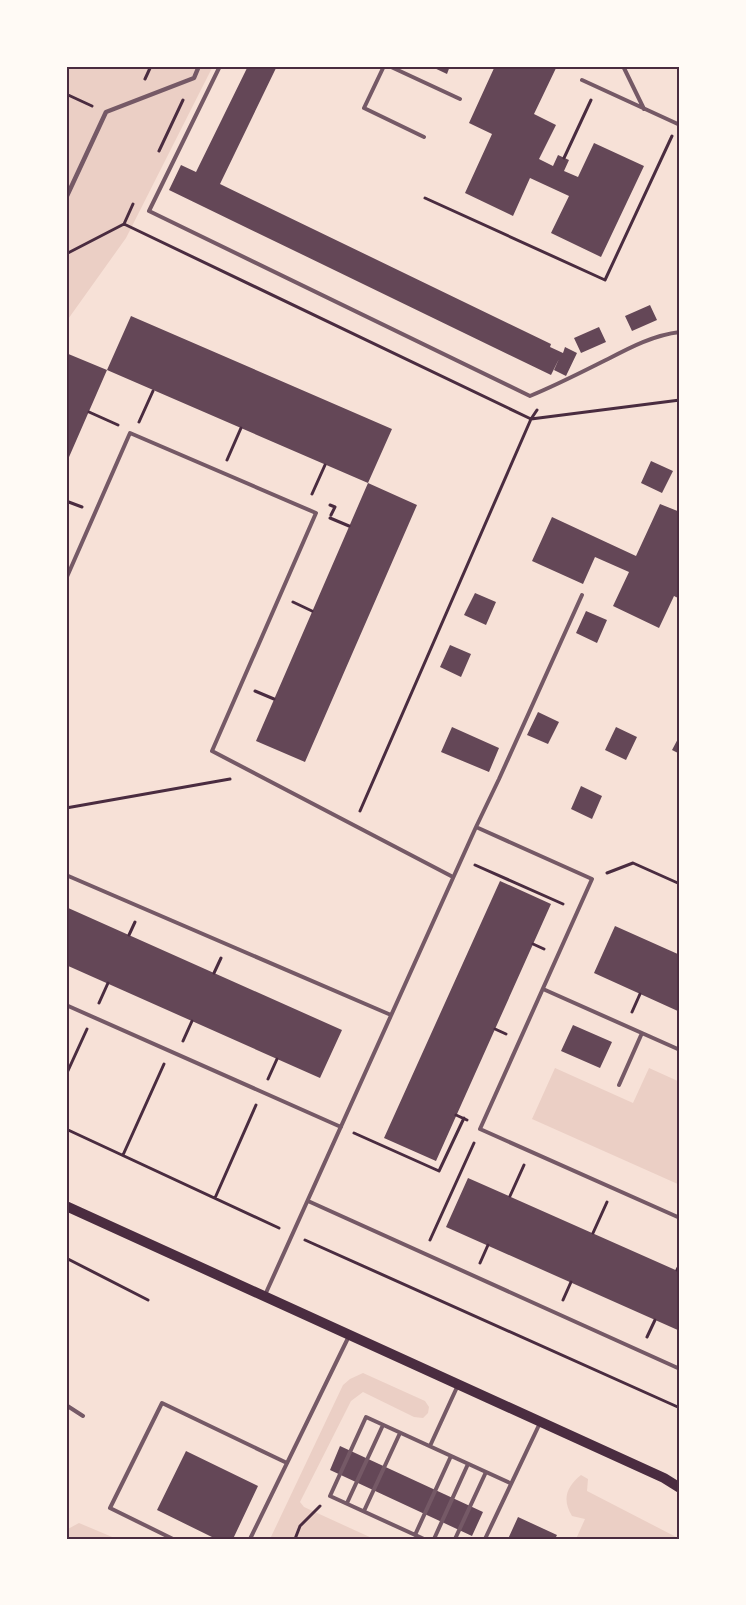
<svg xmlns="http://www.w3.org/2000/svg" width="746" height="1605" font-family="Raleway,sans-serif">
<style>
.green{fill:#ebcfc5}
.building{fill:#644757}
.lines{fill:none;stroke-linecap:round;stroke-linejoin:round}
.path{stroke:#4a2c40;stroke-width:3}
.service{stroke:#755966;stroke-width:4}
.pedestrian{stroke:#755966;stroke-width:4.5}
.secondary{stroke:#4a2c40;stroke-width:10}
.neatline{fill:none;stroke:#4a2c40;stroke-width:2}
</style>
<rect width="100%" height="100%" fill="#f7e1d7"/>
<path class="green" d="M66 66H213L126 238 66 322Z
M555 1068 633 1103 649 1068 680 1082V1185L532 1119Z
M363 1373 425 1401 429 1407 428 1413 423 1418 414 1417 363 1392 351 1401 300 1502 304 1507 374 1539H270L343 1385 350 1379Z
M581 1475 588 1479 587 1491 680 1539H576L585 1519 572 1516C562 1500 566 1487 581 1475Z
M79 1523 117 1539H66V1530Z"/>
<path class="building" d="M248 66H277L220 184 551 344 550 347 563 353 565 347 577 353 566 376 554 370 559 359 551 375 169 190 181 165 196 172Z
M430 66H450L447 74Z
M495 66H557L534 114 556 125 539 159 553 166 558 155 569 160 564 171 578 177 594 143 644 166 601 257 551 233 569 196 530 178 513 216 465 193 492 134 469 123Z
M650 305 657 320 632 331 625 316Z
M131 316 392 429 368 483 107 370 66 464V353L107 370Z
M599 327 606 342 581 353 574 338Z
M651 461 673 471 662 493 641 483Z
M368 483 417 505 305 762 256 741Z
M660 504 680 512V599L674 596 659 628 613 606 629 572 595 557 583 584 532 561 552 517 636 556Z
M475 593 496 602 486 625 464 615Z
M586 611 607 620 597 643 576 633Z
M450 645 471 654 461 677 440 667Z
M538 712 559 722 548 744 527 735Z
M452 727 499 748 489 772 441 752Z
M616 727 637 737 626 760 605 750Z
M680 735V754L672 750Z
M581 786 602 796 592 819 571 809Z
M500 881 551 904 436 1161 384 1138Z
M66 907 342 1030 320 1078 66 965Z
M615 926 680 955V1012L594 973Z
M573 1025 612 1042 600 1068 561 1051Z
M468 1178 680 1272V1331L446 1227Z
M340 1446 483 1512 472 1536 330 1470Z
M186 1451 258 1486 233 1539H216L157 1510Z
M518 1517 557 1535 555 1539H508Z"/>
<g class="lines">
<path class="path" d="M145 79 151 66
M66 94 92 106
M159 151 183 100
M564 158 591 100
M425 198 605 280 672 136
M124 224 531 419 680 400
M66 254 124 224 133 204
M89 412 118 425
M139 422 153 391
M227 460 241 428
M312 494 325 465
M66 501 82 507
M330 505 335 507 331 515
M330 518 349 526
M293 602 312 611
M255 691 274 699
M66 808 230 779
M360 811 531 419 537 410
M475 865 563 904
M607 873 633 863 680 884
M129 935 135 922
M533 944 544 949
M214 973 221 958
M99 1003 108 983
M632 1012 640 994
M495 1029 506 1034
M183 1041 192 1021
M66 1075 87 1029
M268 1079 277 1059
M456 1115 467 1120
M66 1129 279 1228
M354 1133 439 1171 464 1118
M123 1155 164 1064
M510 1196 524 1165
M215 1198 256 1105
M593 1233 607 1202
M305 1240 680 1408
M430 1240 474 1143
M66 1258 148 1300
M480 1263 488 1245
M677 1270 680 1264
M563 1300 571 1282
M647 1337 655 1320
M295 1539 300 1526 320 1506"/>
<path class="service" d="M220 66 149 211 530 396C557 385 582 372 608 359 631 347 654 335 680 332
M384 66 364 108 424 137
M389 66 460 99
M623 66 644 109
M582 80 680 125
M66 579 130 433 316 513 212 751 453 877
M476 827 592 879 480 1129 680 1218
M66 875 391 1015
M543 989 680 1050
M66 1005 341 1127
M619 1085 642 1033
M308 1201 680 1369
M265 1295 476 827 499 779 582 595
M66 1405 83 1416
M430 1446 458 1385
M347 1503 383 1425
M364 1511 400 1433
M415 1535 451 1456
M173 1539 110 1508 162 1403 287 1463
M250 1539 349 1336
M424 1539 330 1496 366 1417 510 1483
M434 1539 468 1464
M455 1539 486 1472
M485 1539 540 1423"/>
<path class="pedestrian" d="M66 198 106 112 194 78 199 66"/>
<path class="secondary" d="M66 1206 664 1478 680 1488"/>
</g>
<rect width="746" height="1605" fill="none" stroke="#fffaf5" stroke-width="135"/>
<rect x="68" y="68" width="610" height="1470" class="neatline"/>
</svg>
